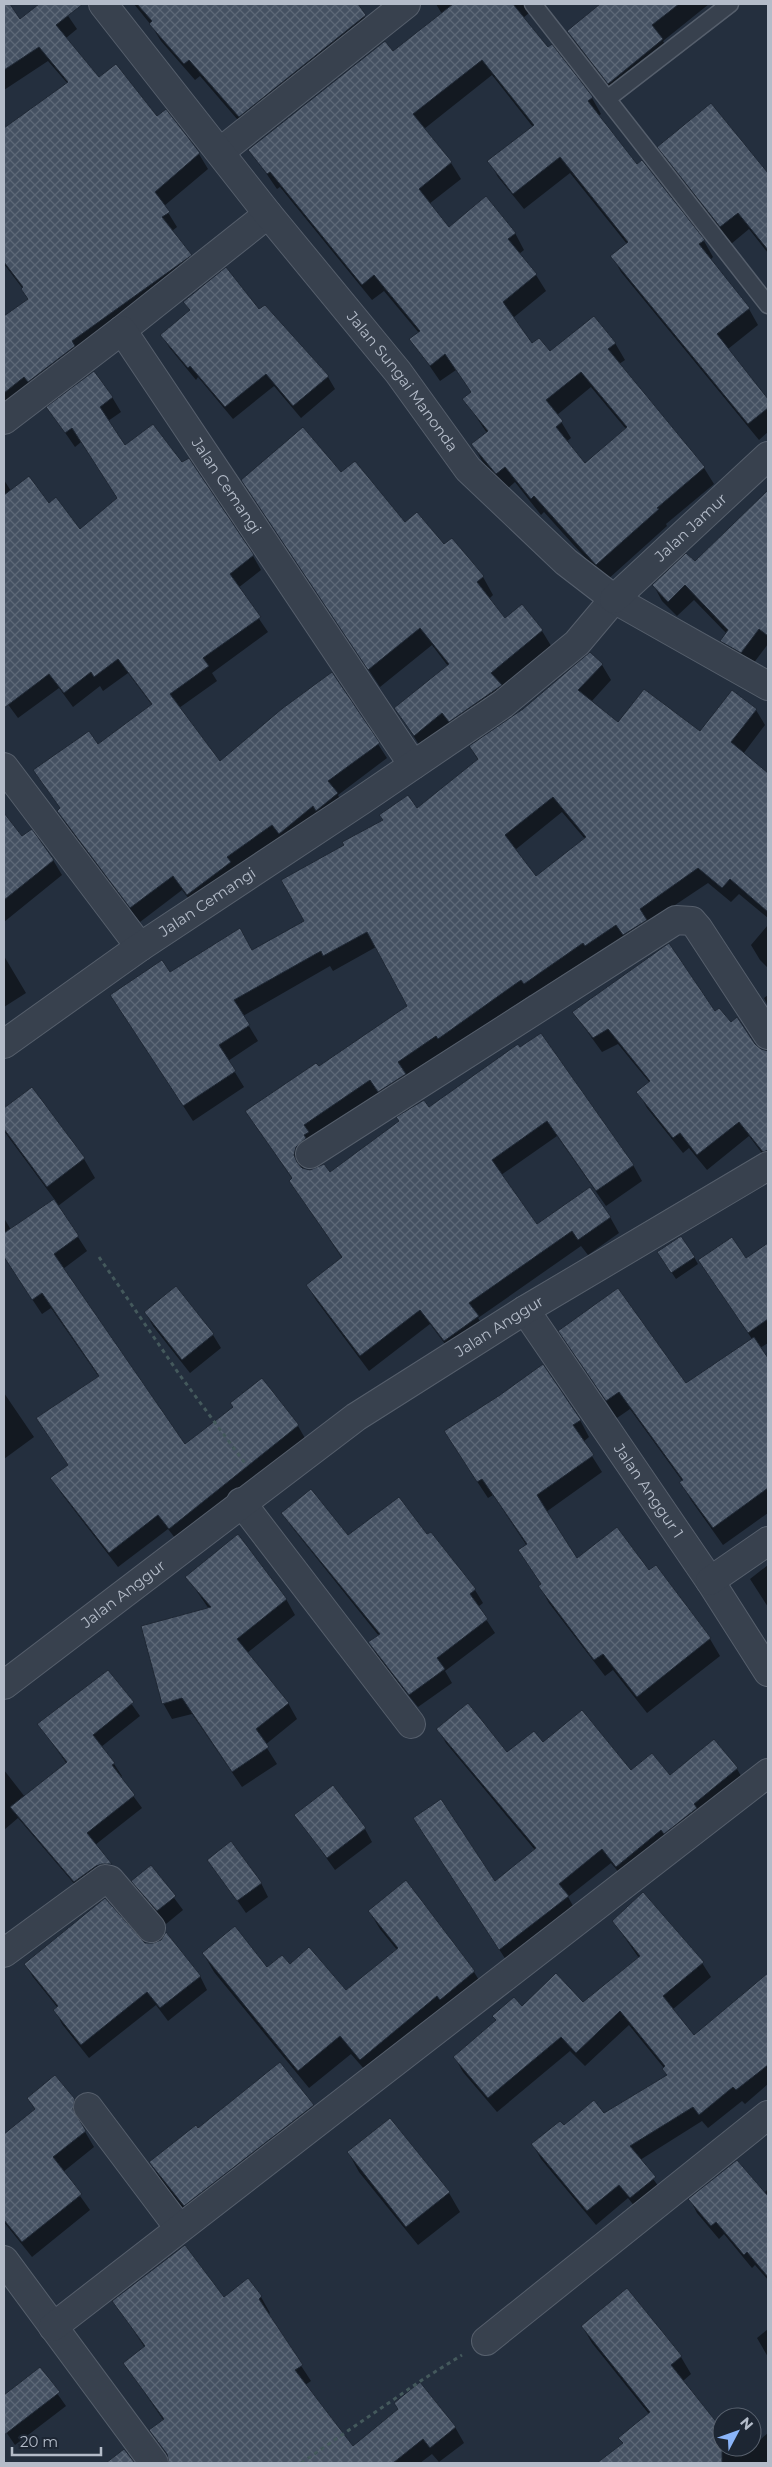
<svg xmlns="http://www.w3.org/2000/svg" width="772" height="2467" font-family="Montserrat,sans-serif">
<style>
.shadow{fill:#0007;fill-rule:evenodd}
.building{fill:url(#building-cross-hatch);stroke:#1f2835;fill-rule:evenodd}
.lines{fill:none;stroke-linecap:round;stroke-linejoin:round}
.service-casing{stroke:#565f6c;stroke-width:19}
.minor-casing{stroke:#565f6c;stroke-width:30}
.tertiary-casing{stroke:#565f6c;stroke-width:30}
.path{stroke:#44595c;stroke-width:3;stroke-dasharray:4 4;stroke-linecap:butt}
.service{stroke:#38414e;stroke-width:16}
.minor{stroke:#38414e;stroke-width:28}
.tertiary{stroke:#38414e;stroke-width:28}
.labels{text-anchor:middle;stroke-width:4;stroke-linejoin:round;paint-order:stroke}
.street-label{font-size:15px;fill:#b4bcc9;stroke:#1d2633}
</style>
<defs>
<pattern id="building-cross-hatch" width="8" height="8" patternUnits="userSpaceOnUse" patternTransform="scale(1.25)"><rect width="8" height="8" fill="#455162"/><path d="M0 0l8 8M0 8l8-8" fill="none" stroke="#5d6877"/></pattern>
</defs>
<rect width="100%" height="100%" fill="#242f3e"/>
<path class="shadow" d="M4 4H8L19 20 41 4H60L77 29 66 38 99 79 157 118 166 111 199 154 208 169 164 206 177 227 172 231 199 270 4 404V318L28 300 23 289 4 264V129L68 84 48 61 4 90Z
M134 4H356L375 33 249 133 200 76 195 80 161 41 151 25Z
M436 4H540L523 18 592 98 601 114 598 116 637 165 704 241 713 257 710 260 749 309 758 325 728 349 768 401V432L759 440 621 272 612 256 627 244 570 173 524 209 498 177 489 161 533 127 492 75 424 129 451 163 461 179 429 204 449 229 515 233 524 250 519 254 536 275 546 291 513 318 532 345 550 353 615 343 625 360 619 364 704 468 714 484 666 524 667 526 606 581 544 512 541 515 515 482 506 490 482 461 473 444 487 433 464 399 472 393 456 370 440 381 411 339 419 333 384 291 372 300 280 187 277 189 250 150 392 53 442 14ZM591 387 626 429 585 465 566 442 571 438 557 415Z
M602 4H709L663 41 672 57 619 101 579 49 569 32Z
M711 105 768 175V253L749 229 731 244 669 165 659 147Z
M185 302 259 311 328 377 335 389 301 418 274 386 233 419 198 377 196 380 169 347 162 335 190 311Z
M112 397 121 412 108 421 125 447 253 556 261 570 238 588 268 632 212 673 217 681 179 708 220 762 378 744 387 758 338 795 345 809 197 909 182 890 140 922 67 826 58 811 61 809 35 770 98 746 152 705 128 673 103 691 100 686 73 707 59 688 18 718 4 699V480L11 491 49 505 80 530 118 499 81 442 75 447 48 408Z
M341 473 405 524 444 546 483 577 493 595 489 599 505 619 521 606 542 631 553 649 425 754 396 709 448 666 432 645 380 687 243 480Z
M768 491V644L750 668 730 656 721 641 727 634 694 600 677 616 662 601 654 586 695 563Z
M602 665 611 680 591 702 619 724 700 733 756 710 765 725 743 754 768 775V918L739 894 731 902 708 883 534 999 530 995 448 1053 446 1050 407 1078 304 1163 303 1169 329 1174 429 1109 518 1046 633 1165 642 1181 606 1206 557 1136 501 1175 537 1226 610 1217 619 1233 588 1255 581 1246 478 1318 487 1332 454 1356 430 1324 369 1371 316 1300 307 1285 342 1258 300 1196 291 1181 293 1180 246 1111 318 1068 409 1006 376 947 333 971 330 966 243 1016 258 1041 228 1061 244 1087 193 1121 111 995 170 973 252 952 306 922 417 810 478 760 470 747ZM562 812 585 839 536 878 515 850Z
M4 815 22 838 53 860 62 875 4 922Z
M768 925V968L760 960 751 945Z
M4 956 26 993 4 1007Z
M768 995V1006L764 998Z
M573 1012 715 1013 761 1050 768 1052V1161L749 1136 707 1170 689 1148 683 1153 647 1108 638 1092 650 1083 618 1044 602 1052Z
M32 1089 84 1159 95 1178 58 1206 87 1251 63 1269 185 1446 298 1426 306 1440 179 1543 168 1529 118 1567 61 1493 52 1479 69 1466 99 1377 51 1308 42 1314 4 1257V1218L11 1230 55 1200 4 1131V1110Z
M768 1244V1343L760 1348 768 1361V1513L723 1545 691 1500 681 1483 683 1482 630 1409 617 1418 560 1331 686 1385 752 1339 700 1260H746Z
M694 1257 698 1264 676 1279 662 1258Z
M176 1288 213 1335 221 1348 190 1373 153 1326 145 1312Z
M4 1393 34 1437 4 1459Z
M580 1420 589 1437 583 1442 602 1472 546 1512 576 1559 649 1572 656 1567 710 1639 720 1656 647 1713 613 1670 605 1676 549 1603 540 1587 542 1585 527 1546 493 1495 488 1498 455 1448Z
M283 1513 348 1537 427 1536 431 1534 475 1590 483 1603 478 1607 495 1633 445 1671 452 1683 418 1707 377 1656 370 1642 379 1636 291 1526Z
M768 1565V1607L750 1579Z
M187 1577 286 1599 295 1615 247 1653 288 1703 297 1719 265 1745 277 1764 242 1787 192 1714 172 1719 163 1703 209 1609Z
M108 1671 140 1716 101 1747 114 1764 122 1776 120 1778 142 1808 95 1845 118 1877 83 1894 18 1818 4 1830V1770L25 1797 67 1764 39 1725Z
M438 1729 507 1754 543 1744 631 1772 670 1777 737 1769 745 1783 625 1880 611 1863 568 1897 576 1911 508 1963 423 1832 494 1883 535 1850 446 1743Z
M296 1816 365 1829 372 1842 335 1870Z
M209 1860 261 1883 268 1897 246 1913Z
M151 1867 183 1910 166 1924 141 1895 133 1881Z
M405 1882 474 1972 485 1990 372 2078 351 2054 309 2088 214 1972 203 1953 267 1969 289 1966 346 1991 397 1950 380 1929 369 1911Z
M613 1921 702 1963 711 1977 672 2010 694 2037 768 1975V2084L745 2104 742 2101 708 2128 702 2121 640 2160 663 2193 639 2212 628 2198 596 2225 541 2159 533 2145 563 2126 604 2115 667 2076 664 2068 629 2025 585 2066 570 2051 497 2112 463 2072 455 2058 496 2021 493 2016 521 2007 583 2004 639 1958Z
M145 1944 154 1945 200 1976 207 1990 168 2021 156 2005 89 2058 62 2024 55 2010 58 2008 33 1977 25 1964Z
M28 2098 74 2100 83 2116 81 2125 94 2147 63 2172 90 2210 32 2257 4 2222V2136L35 2110Z
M313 2106 323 2122 194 2222 160 2179 151 2163Z
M390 2120 449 2193 460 2212 418 2245 359 2172 348 2152Z
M768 2189V2280L755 2265 752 2268 724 2234 719 2239 697 2213 690 2199 764 2193Z
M248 2279 261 2297 270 2313 268 2315 311 2381 305 2385 352 2448 399 2410 455 2427 464 2443 439 2462 432 2454 420 2463H196L194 2461 192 2463H172L151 2431 164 2421 124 2363 145 2348 114 2301 224 2298Z
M627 2289 681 2357 691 2374 683 2381 722 2431V2447H735L742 2455 768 2433V2463H599L623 2444 620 2438 649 2414 592 2343 582 2326Z
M768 2329V2357L757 2338Z
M40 2369 66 2406 15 2445 4 2429V2397Z"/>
<path class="building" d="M4 4H10L20 19 39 4H83L56 25 99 77 116 64 157 116 166 109 200 153 155 192 170 212 162 217 192 255 72 341 75 346 28 382 24 377 4 393V316L28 299 21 289 23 287 4 262V128L68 82 39 47 4 70Z
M137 4H358L366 15 239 117 189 60 184 64 149 24 152 21Z
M453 4H513L548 47 552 44 593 97 588 101 637 164 642 160 705 240 699 244 750 308 717 334 768 399V408L748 424 610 256 628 242 560 157 513 194 487 161 534 125 482 60 413 114 452 162 419 189 449 227 486 196 516 233 508 239 537 274 503 302 532 343 539 338 550 351 594 316 616 343 608 349 705 467 657 508 659 509 596 565 534 496 531 499 505 467 496 474 471 444 488 431 462 399 471 392 445 354 430 366 409 339 420 331 374 275 362 285 270 172 267 174 248 150 385 41 393 51ZM581 372 627 427 585 463 556 427 563 421 546 400Z
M600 4H679L652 25 663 39 608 84 567 31Z
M711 103 768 173V250L738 213 720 227 657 147Z
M226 267 259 309 265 305 329 376 293 406 266 374 225 407 190 366 188 368 160 335 190 310 183 302Z
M94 371 113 397 100 407 125 445 153 424 182 462 189 458 254 555 230 574 261 617 203 658 209 666 170 694 220 761 283 708 332 672 380 743 328 781 338 793 316 811 313 806 279 834 272 825 227 857 231 862 187 895 173 876 130 908 57 811 60 808 33 770 89 731 98 744 152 704 118 659 94 677 91 672 64 693 49 674 4 708V495L29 476 49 503 56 497 80 529 117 498 72 428 65 433 46 407Z
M303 427 341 472 355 461 405 522 417 512 444 544 452 538 484 576 477 582 505 618 522 604 543 630 491 673 502 685 449 722 442 713 414 736 394 708 449 664 420 628 368 670 241 480Z
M768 490V636L759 629 741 653 720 641 728 630 685 585 668 602 652 585 686 553 695 561Z
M590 652 603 664 578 690 618 722 644 689 700 731 732 690 757 709 731 742 768 773V912L730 879 722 888 698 868 640 909 647 920 623 935 616 925 585 946 583 943 524 984 521 980 438 1039 436 1036 398 1062 406 1074 378 1092 370 1080 304 1125 309 1132 304 1135 306 1138 296 1147 294 1155 297 1162 302 1168 310 1170 324 1164 330 1172 399 1121 396 1117 424 1100 429 1107 518 1044 520 1047 541 1033 634 1165 596 1191 547 1121 492 1160 537 1224 590 1187 611 1217 578 1240 572 1231 469 1303 479 1316 444 1341 420 1310 360 1356 306 1285 342 1257 289 1181 292 1178 245 1111 316 1063 319 1066 407 1006 367 932 323 956 321 951 234 1000 250 1025 219 1045 236 1071 183 1106 110 995 162 960 170 972 240 928 252 950 304 921 281 880 344 845 342 842 383 820 379 815 408 795 417 808 478 759 469 746 523 709ZM553 797 586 837 536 876 505 835Z
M4 813 22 836 32 829 54 860 4 900Z
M669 943 715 1011 719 1008 731 1022 737 1017 755 1044 761 1049 768 1051V1150L763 1152 739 1122 697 1155 680 1133 673 1138 636 1092 650 1081 608 1029 593 1038 572 1012Z
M32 1087 85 1158 47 1187 4 1129V1108Z
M54 1199 79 1236 54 1254 185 1444 233 1407 230 1403 262 1378 299 1425 169 1529 158 1515 109 1553 50 1478 68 1465 36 1418 99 1376 42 1293 32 1300 4 1257V1233Z
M681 1236 695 1257 671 1273 657 1252Z
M732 1237 746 1258 768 1243V1319L748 1333 698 1260Z
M176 1286 214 1334 182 1360 144 1312Z
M618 1288 686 1383 754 1337 768 1358V1488L713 1528 679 1482 683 1480 619 1392 606 1401 558 1331Z
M543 1364 581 1420 573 1425 594 1455 537 1495 545 1508 577 1558 617 1527 649 1570 656 1565 711 1638 637 1697 603 1654 594 1660 538 1586 541 1584 518 1550 527 1544 482 1479 477 1482 444 1431 500 1395Z
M311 1489 348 1535 399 1497 427 1534 431 1532 476 1589 470 1594 488 1619 437 1658 445 1669 409 1695 368 1642 380 1634 281 1513Z
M238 1534 287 1599 237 1639 289 1703 256 1729 269 1747 232 1772 182 1698 162 1704 141 1626 211 1607 185 1577Z
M108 1670 134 1702 93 1735 115 1763 112 1765 135 1795 87 1833 112 1864H102L96 1866 74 1882 10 1807 67 1762 37 1724Z
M468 1703 507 1752 534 1731 543 1742 582 1710 631 1770 652 1753 670 1775 714 1739 738 1768 694 1804 697 1808 664 1834 661 1830 616 1867 602 1849 559 1884 569 1896 499 1950 413 1818 441 1799 495 1881 536 1848 436 1729Z
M333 1785 366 1828 327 1858 294 1815Z
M231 1841 262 1883 237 1901 207 1860Z
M151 1865 176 1896 157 1911 131 1881Z
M406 1880 475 1971 440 2000 437 1996 360 2060 340 2036 298 2071 202 1953 235 1926 267 1967 282 1955 290 1964 309 1947 346 1990 398 1948 368 1911Z
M643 1892 704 1962 663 1996 694 2035 768 1973V2065L736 2090 733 2087 699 2115 693 2107 630 2146 656 2177 630 2198 619 2185 587 2211 531 2144 560 2121 564 2125 594 2100 604 2113 667 2075 662 2069 665 2066 620 2011 576 2053 561 2037 488 2098 453 2057 496 2020 492 2016 514 1997 522 2006 556 1973 583 2002 640 1956 612 1921Z
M105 1898 145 1943H153L161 1940 166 1932 201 1976 160 2008 147 1992 81 2045 53 2010 58 2006 24 1964Z
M280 2062 314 2105 184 2206 149 2162 196 2125 198 2128Z
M55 2075 75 2099 73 2109 86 2131 53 2157 82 2194 22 2242 4 2220V2134L35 2109 27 2098Z
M390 2118 450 2192 406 2227 347 2152Z
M737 2160 768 2196V2277L747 2252 744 2255 716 2222 711 2226 688 2199Z
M185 2245 224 2297 248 2278 262 2296 259 2299 303 2365 295 2370 353 2446 398 2409 394 2403 420 2382 456 2427 430 2448 423 2439 393 2463H169L167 2454 149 2430 164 2419 123 2363 145 2346 112 2301Z
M627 2288 682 2356 671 2365 722 2429V2463H597L623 2443 618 2438 650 2412 581 2326Z
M40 2367 60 2392 4 2435V2395Z
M124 2449 135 2463H106Z"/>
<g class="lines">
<g class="service-casing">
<path id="service" d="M533 4 768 305
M607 99 730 4"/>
</g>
<g class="minor-casing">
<g id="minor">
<path d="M220 152 406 4"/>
<path d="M122 330 268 214"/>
<path id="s1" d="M4 420 122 330 413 765"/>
<path d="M4 767 140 947"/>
<path id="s2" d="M4 1044 140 947 362 800 503 704 577 643 614 599"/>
<path d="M310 1154 676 920 692 921 698 928 768 1035"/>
<path id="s3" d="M525 1310 710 1581 768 1672"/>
<path d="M241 1502 411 1724"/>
<path d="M710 1581 768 1541"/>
<path id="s4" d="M4 1685 356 1417 525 1310 768 1166"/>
<path d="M4 1953 105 1879 110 1880 151 1928"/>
<path d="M88 2107 179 2228"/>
<path d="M4 2260 154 2463"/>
<path d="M53 2327 768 1773"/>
<path d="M486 2341 768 2115"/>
</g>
</g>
<g class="tertiary-casing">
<g id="tertiary">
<path id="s5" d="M103 4 268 214 398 372 468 469 566 562 614 599 768 686"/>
<path id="s6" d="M614 599 768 456"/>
</g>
</g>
<path class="path" d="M99 1257 179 1374 247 1466
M301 2463 422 2380 462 2355"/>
<use href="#service" class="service"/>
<use href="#minor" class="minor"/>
<use href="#tertiary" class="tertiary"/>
</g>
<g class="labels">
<g class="street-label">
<text dy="5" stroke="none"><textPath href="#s5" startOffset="482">Jalan Sungai Manonda</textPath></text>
<text dy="5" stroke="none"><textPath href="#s1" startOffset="336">Jalan Cemangi</textPath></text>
<text dy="5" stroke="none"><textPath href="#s6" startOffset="105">Jalan Jamur</textPath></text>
<text dy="5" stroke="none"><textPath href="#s2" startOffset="248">Jalan Cemangi</textPath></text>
<text dy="5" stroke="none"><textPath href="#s4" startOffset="612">Jalan Anggur</textPath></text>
<text dy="5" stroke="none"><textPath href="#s3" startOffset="219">Jalan Anggur 1</textPath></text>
<text dy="5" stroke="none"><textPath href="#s4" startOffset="150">Jalan Anggur</textPath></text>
</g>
</g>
<rect width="772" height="2467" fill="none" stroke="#b4bcc9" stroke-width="10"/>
<g transform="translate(737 2432) rotate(49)"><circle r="24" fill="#1d2633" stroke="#59626f"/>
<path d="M0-4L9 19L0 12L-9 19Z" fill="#8ab4f8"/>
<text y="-8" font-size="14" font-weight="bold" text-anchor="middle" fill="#b4bcc9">N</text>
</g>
<path d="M12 2447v8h89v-8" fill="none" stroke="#b4bcc9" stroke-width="2.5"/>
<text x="20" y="2447" font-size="15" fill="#b4bcc9" stroke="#1d2633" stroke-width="4" paint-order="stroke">20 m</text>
</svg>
